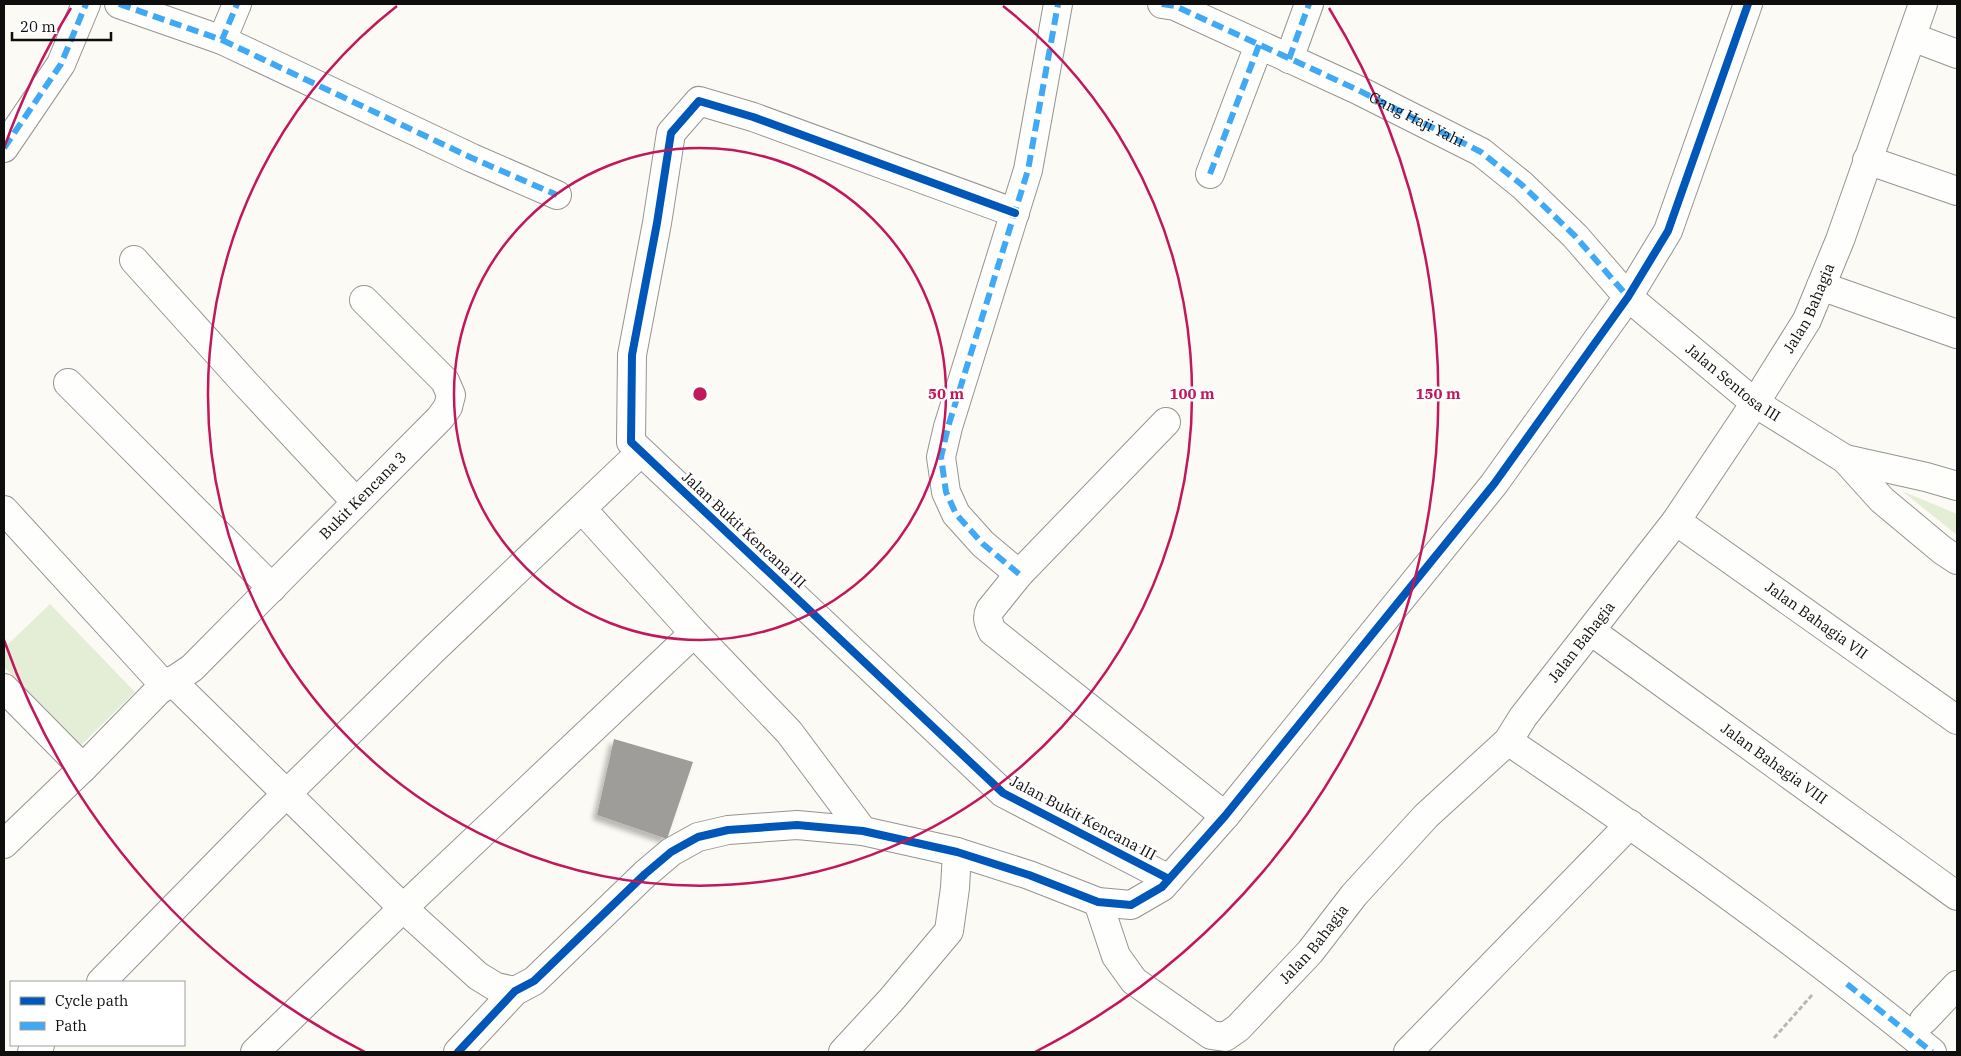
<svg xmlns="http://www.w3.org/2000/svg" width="1961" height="1056" font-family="'IBM Plex Serif',serif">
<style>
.park{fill:#e4eed6}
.building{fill:#9f9d99;filter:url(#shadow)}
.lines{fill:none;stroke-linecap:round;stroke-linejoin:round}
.minor-casing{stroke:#959492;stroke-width:30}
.path{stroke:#b8b8b7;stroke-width:3;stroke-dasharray:5 2.5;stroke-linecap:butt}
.minor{stroke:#fefefd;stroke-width:28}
.quiet{stroke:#3fa9f5;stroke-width:6;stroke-dasharray:12 6;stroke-linecap:butt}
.cycleway-casing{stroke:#fff;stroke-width:11}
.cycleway{stroke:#0057b8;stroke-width:8}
.ring{fill:none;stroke:#c2185b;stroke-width:2.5}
.labels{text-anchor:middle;stroke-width:5;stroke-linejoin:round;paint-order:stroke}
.street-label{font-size:15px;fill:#0e0e0e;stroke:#fff}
.centre{fill:#c2185b;stroke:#fff;stroke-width:2.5}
.ring-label{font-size:15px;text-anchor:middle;font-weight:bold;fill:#c2185b;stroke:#fff;stroke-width:5;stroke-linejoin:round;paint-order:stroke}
</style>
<defs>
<filter id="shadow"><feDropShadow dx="-4.5" dy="4.5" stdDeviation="2.5" flood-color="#0004"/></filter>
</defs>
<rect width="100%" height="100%" fill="#fbfaf4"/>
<path class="park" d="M1902 491 1957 514V535Z
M50 604 135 692 80 746 4 667V648Z"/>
<path class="building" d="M614 739 693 762 667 839 597 815Z"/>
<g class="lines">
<g class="minor-casing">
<g id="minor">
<path d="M119 4 222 40 237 4"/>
<path id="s1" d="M1162 4 1175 6 1358 90 1481 152 1522 185 1575 236 1628 297 1755 403 1845 459 1882 500 1942 550 1957 560"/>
<path d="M1912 37 1957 54"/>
<path d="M222 40 472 158 557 195"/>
<path d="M1289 59 1309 4"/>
<path d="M4 148 61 64 86 4"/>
<path d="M1867 160 1957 191"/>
<path d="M1210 174 1259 45"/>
<path d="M1015 213 753 117 699 101 671 133 657 223 632 355 631 442 1003 793 1169 879"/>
<path d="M134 260 245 383 356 502"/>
<path d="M1821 286 1957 334"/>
<path d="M68 383 272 588"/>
<path d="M1166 422 1019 574 990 610C986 618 989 623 992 631L1225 816"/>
<path d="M1845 459 1926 477 1957 486"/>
<path d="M582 509 694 633 789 732 863 831"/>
<path d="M4 510 165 686"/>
<path id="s2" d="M1676 521 1957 720"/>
<path d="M1019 574 983 544 956 514 946 492 941 457 948 427 1028 170 1058 4"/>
<path id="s3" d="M1591 631 1957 896"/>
<path d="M173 680 180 689 403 908 478 976 496 987 515 991"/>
<path d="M4 688 83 768"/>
<path d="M1508 741C1653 839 1796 941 1932 1052"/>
<path id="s4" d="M4 844 83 768 158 691 192 668 440 418 448 407 451 395 445 381 364 300"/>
<path id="s5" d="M1098 902 1116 956 1134 981 1211 1035 1225 1037 1238 1028 1310 952 1354 895 1426 816 1508 741 1523 717 1676 521 1755 403 1807 320 1840 240 1923 4"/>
<path d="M101 982 263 817 434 649 641 452"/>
<path d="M1924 1020 1957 985"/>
<path d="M32 1052 40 1045"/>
<path d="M255 1052 403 908 694 633"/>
<path d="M458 1052 515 991 534 981 645 874 671 852 698 837 728 830 797 825 863 831 957 852 1029 875 1098 902 1131 905 1162 887 1225 816 1494 484 1628 297 1668 231 1748 4"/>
<path d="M843 1052 891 1000 949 931 955 888 957 852"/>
<path d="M1408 1052 1630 824"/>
</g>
</g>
<path class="path" d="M1774 1038 1812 995"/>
<use href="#minor" class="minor"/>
<g class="quiet">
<path d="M119 4 222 40 237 4"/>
<path id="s6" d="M1162 4 1175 6 1358 90 1481 152 1522 185 1575 236 1628 297"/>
<path d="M222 40 472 158 557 195"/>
<path d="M1289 59 1309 4"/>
<path d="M4 148 61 64 86 4"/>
<path d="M1210 174 1259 45"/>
<path d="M1019 574 983 544 956 514 946 492 941 457 948 427 1028 170 1058 4"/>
<path d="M1847 984 1932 1052"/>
</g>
<g class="cycleway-casing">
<path id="cycleway" d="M1015 213 753 117 699 101 671 133 657 223 632 355 631 442 1003 793 1169 879
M458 1052 515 991 534 981 645 874 671 852 698 837 728 830 797 825 863 831 957 852 1029 875 1098 902 1131 905 1162 887 1225 816 1494 484 1628 297 1668 231 1748 4"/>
</g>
<use href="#cycleway" class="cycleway"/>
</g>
<g class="ring">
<circle cx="700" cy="394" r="246"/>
<path d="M1003 6A492 492 0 1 1 397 6"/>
<path d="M365 1052A738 738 0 0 1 4 640M4 148A738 738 0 0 1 71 8M1329 8A738 738 0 0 1 1035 1052"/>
</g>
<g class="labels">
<g class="street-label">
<text dy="5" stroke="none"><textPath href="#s6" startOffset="280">Gang Haji Yahi</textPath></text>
<text dy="5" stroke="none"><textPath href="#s5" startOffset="1135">Jalan Bahagia</textPath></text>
<text dy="5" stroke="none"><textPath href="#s1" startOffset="695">Jalan Sentosa III</textPath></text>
<text dy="5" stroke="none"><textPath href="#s4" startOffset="501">Bukit Kencana 3</textPath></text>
<text transform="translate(744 530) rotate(43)" y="5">Jalan Bukit Kencana III</text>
<text dy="5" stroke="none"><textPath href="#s2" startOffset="172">Jalan Bahagia VII</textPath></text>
<text dy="5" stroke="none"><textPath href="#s5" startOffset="730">Jalan Bahagia</textPath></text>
<text dy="5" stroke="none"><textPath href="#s3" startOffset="226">Jalan Bahagia VIII</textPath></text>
<text transform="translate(1083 818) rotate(28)" y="5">Jalan Bukit Kencana III</text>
<text dy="5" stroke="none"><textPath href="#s5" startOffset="325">Jalan Bahagia</textPath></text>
</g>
</g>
<circle cx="700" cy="394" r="8" class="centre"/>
<g class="ring-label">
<text x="946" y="399">50 m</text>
<text x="1192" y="399">100 m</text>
<text x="1438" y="399">150 m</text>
</g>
<rect width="1961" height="1056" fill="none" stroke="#0e0e0e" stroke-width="10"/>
<rect x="10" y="981" width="175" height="65" fill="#ffffff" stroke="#9f9f9f"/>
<rect x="20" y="997" width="25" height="8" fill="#0057b8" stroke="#9f9f9f"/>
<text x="55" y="1006" font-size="15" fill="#0e0e0e">Cycle path</text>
<rect x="20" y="1022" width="25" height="8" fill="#3fa9f5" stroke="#9f9f9f"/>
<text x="55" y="1031" font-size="15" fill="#0e0e0e">Path</text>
<path d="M12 32v8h99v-8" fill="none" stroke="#0e0e0e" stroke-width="2.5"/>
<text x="20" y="32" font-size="15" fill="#0e0e0e" stroke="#ffffff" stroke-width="4" paint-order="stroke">20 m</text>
</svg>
